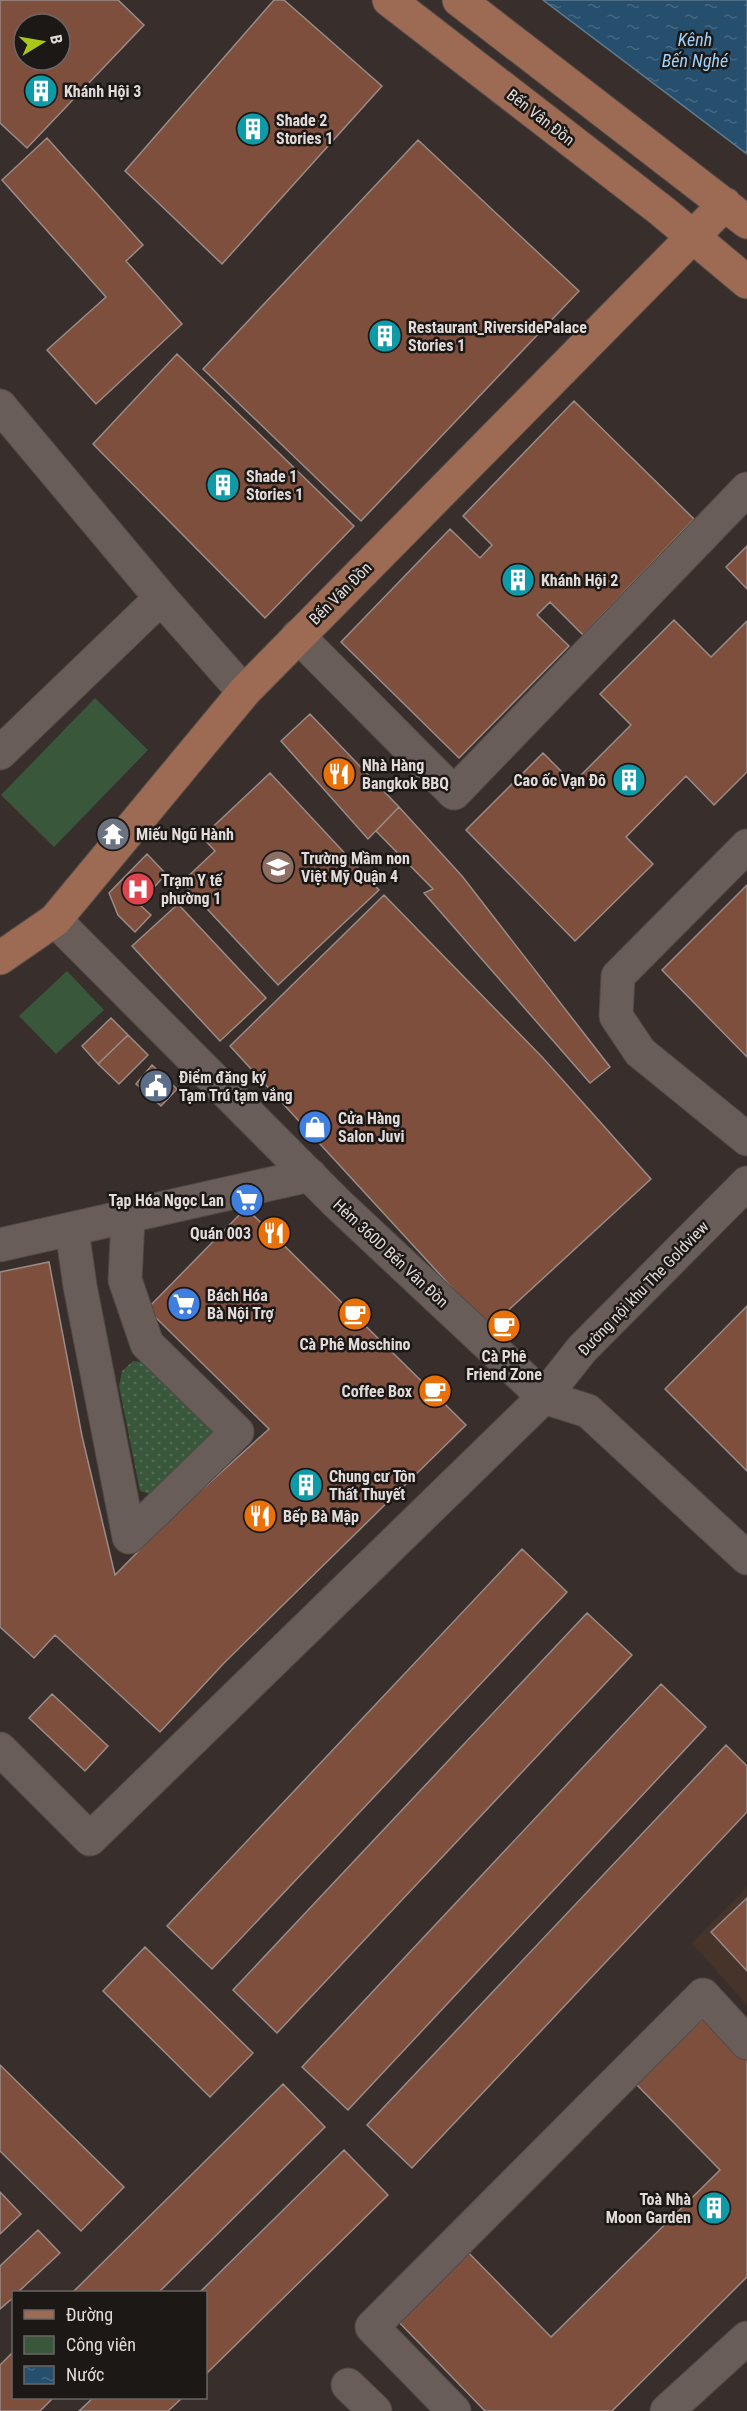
<svg xmlns="http://www.w3.org/2000/svg" width="747" height="2411" font-family="'Roboto Condensed',sans-serif">
<style>
.education{fill:#46342b}
.park{fill:#38573b}
.garden{fill:url(#garden-dots)}
.water{fill:url(#water-ripples);stroke:#5e798e;stroke-width:1.5}
.building{fill:#7f4f3e;stroke:#998c88;stroke-width:1.5;fill-rule:evenodd}
.lines{fill:none;stroke-linecap:round;stroke-linejoin:round}
.minor-casing{stroke:#524a46;stroke-width:35}
.major-casing{stroke:#524a46;stroke-width:35}
.minor{stroke:#685d59;stroke-width:33}
.major{stroke:#9d6a54;stroke-width:33}
.labels{text-anchor:middle;stroke-width:5;stroke-linejoin:round;paint-order:stroke}
.poi-label{font-size:16px;font-weight:bold;fill:#e2dbd9;stroke:#1c1816;text-anchor:start}
.street-label{font-size:16px;fill:#e2dbd9;stroke:#1c1816}
.water-label{font-size:18px;font-style:italic;fill:#9fd2fc;stroke:#1c1816}
</style>
<defs>
<pattern id="garden-dots" width="8" height="8" patternUnits="userSpaceOnUse" patternTransform="scale(1.5)"><rect width="8" height="8" fill="#38573b"/><path d="M2 2h.1M6 6h.1" fill="none" stroke="#546f57" stroke-width="1.8" stroke-linecap="round"/></pattern>
<pattern id="water-ripples" width="26" height="14" patternUnits="userSpaceOnUse" patternTransform="scale(1.5)"><rect width="26" height="14" fill="#264f6e"/><path d="M2 4q2-2 4 0t4 0M15 11q2-2 4 0t4 0" fill="none" stroke="#456882"/></pattern>
</defs>
<rect width="100%" height="100%" fill="#382e2b"/>
<path class="education" d="M747 1887V2005L692 1943Z"/>
<path class="park" d="M95 698 148 750 54 847 1 795Z
M67 971 104 1010 56 1054 19 1016Z"/>
<path class="garden" d="M133 1361 149 1363 216 1433 153 1495 140 1491 119 1386 122 1371Z"/>
<path class="water" d="M543 0H747V154Z"/>
<path class="building" d="M0 0H118L144 25 27 148 0 123ZM24 24H60V60H24Z
M274 0H284L382 86 222 264 125 171Z
M47 138 143 245 126 261 182 324 96 404 47 350 106 297 2 180Z
M418 140 579 291 361 521 203 369Z
M177 354 354 526 265 618 93 444Z
M574 401 694 519 583 635 550 602 537 615 569 646 459 758 341 642 450 529 480 558 492 545 463 516Z
M747 546V589L726 567Z
M674 620 711 657 747 621V772L714 805 686 776 626 837 653 864 575 941 466 830 543 753 573 783 631 725 600 694Z
M310 714 399 807 368 839 281 741Z
M270 773 379 890 278 985 182 882 215 851 202 837Z
M399 807 462 876 610 1067 590 1083 424 893 433 889 376 831Z
M147 854 166 874 139 904 151 915 135 932 118 915 109 893Z
M747 885V1057L662 970Z
M384 895 543 1058 651 1179 489 1328 230 1046Z
M178 904 266 998 220 1041 132 946Z
M111 1018 128 1035 98 1064 82 1046Z
M128 1035 148 1055 119 1084 98 1064Z
M152 1065 177 1089 161 1106 136 1084Z
M246 1208 466 1425 224 1663 160 1732 55 1635 34 1658 0 1627V1272L49 1262 82 1436 115 1575 177 1512 269 1429 147 1309Z
M747 1306V1471L665 1389Z
M522 1549 567 1592 212 1969 167 1926Z
M587 1613 632 1655 277 2033 233 1990Z
M661 1684 706 1727 348 2110 302 2067Z
M52 1694 108 1746 85 1771 29 1718Z
M726 1745 747 1766V1812L412 2168 367 2125Z
M747 1898V1971L711 1932Z
M145 1947 253 2053 210 2097 103 1991Z
M708 2014 747 2053V2277L612 2411H485L392 2315 462 2246 551 2337 720 2170 636 2084Z
M0 2065 124 2187 81 2231 0 2151Z
M283 2084 325 2127 159 2292H73Z
M344 2150 388 2195 206 2374V2292H200Z
M0 2192 21 2214 0 2234Z
M38 2230 60 2253 18 2292H14V2297L0 2309V2266Z
M14 2351V2398H53L40 2411H0V2365Z
M93 2398H182L168 2411H79Z"/>
<g class="lines">
<g class="minor-casing">
<path id="minor" d="M0 406 161 598 244 692
M298 636 454 793 747 489
M0 753 161 598
M747 846 618 976 616 1016 640 1052 747 1139
M55 920 337 1203 544 1397 588 1411 747 1558
M128 1218 125 1280 147 1344 237 1432 129 1537
M72 1230 80 1286 129 1537
M0 1245 310 1175
M0 1749 90 1839 544 1397 582 1349 747 1183
M348 2385 375 2411
M454 2411 372 2327 703 1995 747 2043
M667 2411 747 2338"/>
</g>
<g class="major-casing">
<path id="major" d="M389 0 662 211 747 282
M459 0 747 222
M0 958 55 920 244 692 725 204"/>
</g>
<use href="#minor" class="minor"/>
<use href="#major" class="major"/>
</g>
<defs>
<g id="building-disc" transform="scale(1.725)"><circle r="9.5" fill="#0f9aa8" stroke="#1c1816"/><path d="M-4-6H4V6H1V3H-1V6H-4ZM-2.5-4.3h1.7v1.8h-1.7ZM.8-4.3h1.7v1.8H.8ZM-2.5-1h1.7V.8h-1.7ZM.8-1h1.7V.8H.8Z" fill="#fff"/></g>
<g id="restaurant-disc" transform="scale(1.725)"><circle r="9.5" fill="#e8710a" stroke="#1c1816"/><path d="M-5-6h1v4h1v-4h1v4h1v-4h1v5L-1.5 .5V6h-2V.5L-5-1ZM5-6V6H3V1.5H1.5Q1.5-4 5-6Z" fill="#fff"/></g>
<g id="temple-disc" transform="scale(1.725)"><circle r="9.5" fill="#6b7280" stroke="#1c1816"/><path d="M0-6L5-2H3V0L6.5 2.5H4V6H1.5V3h-3V6H-4V2.5H-6.5L-3 0V-2H-5Z" fill="#fff"/></g>
<g id="school-disc" transform="scale(1.725)"><circle r="9.5" fill="#8d6e63" stroke="#1c1816"/><path d="M0-5L7-2L0 1L-7-2ZM-4 1L0 2.5L4 1V4Q0 6-4 4Z" fill="#fff"/></g>
<g id="hospital-disc" transform="scale(1.725)"><circle r="9.5" fill="#e0444e" stroke="#1c1816"/><path d="M-5-5h3v3.5h4V-5h3V5h-3V1.5h-4V5h-3Z" fill="#fff"/></g>
<g id="civic-disc" transform="scale(1.725)"><circle r="9.5" fill="#5c6f8a" stroke="#1c1816"/><path d="M-.6-6.5H3V-4.5H.6V-3L4-1V1h2V6H-6V1h2V-1L-.6-3ZM-1.2 2.5V6h2.4V2.5Z" fill="#fff"/></g>
<g id="shop-disc" transform="scale(1.725)"><circle r="9.5" fill="#3f7fe0" stroke="#1c1816"/><path d="M-5-2.5h2.3a2.7 3.5 0 0 1 5.4 0H5L5.5 6h-11ZM-1.5-2.5h3a1.5 2.3 0 0 0-3 0Z" fill="#fff"/></g>
<g id="supermarket-disc" transform="scale(1.725)"><circle r="9.5" fill="#3f7fe0" stroke="#1c1816"/><path d="M-6-5.5h2.5l.6 2H6L4.5 2H-2.5L-4.4-4H-6ZM-1.5 3.2a1.3 1.3 0 1 0 .1 0ZM3 3.2a1.3 1.3 0 1 0 .1 0Z" fill="#fff"/></g>
<g id="cafe-disc" transform="scale(1.725)"><circle r="9.5" fill="#e8710a" stroke="#1c1816"/><path d="M-5.5-4.5H6V0H3Q3 3.5 0 3.5H-2.5Q-5.5 3.5-5.5 0ZM3-3.2v2h1.7v-2ZM-6 4.5H4V6H-6Z" fill="#fff"/></g>
</defs>
<g fill-rule="evenodd">
<use href="#building-disc" x="41" y="91"/>
<use href="#building-disc" x="253" y="129"/>
<use href="#building-disc" x="385" y="336"/>
<use href="#building-disc" x="223" y="485"/>
<use href="#building-disc" x="518" y="580"/>
<use href="#restaurant-disc" x="339" y="774"/>
<use href="#building-disc" x="629" y="780"/>
<use href="#temple-disc" x="113" y="834"/>
<use href="#school-disc" x="278" y="867"/>
<use href="#hospital-disc" x="138" y="889"/>
<use href="#civic-disc" x="156" y="1086"/>
<use href="#shop-disc" x="315" y="1127"/>
<use href="#supermarket-disc" x="247" y="1200"/>
<use href="#restaurant-disc" x="274" y="1233"/>
<use href="#supermarket-disc" x="184" y="1304"/>
<use href="#cafe-disc" x="355" y="1314"/>
<use href="#cafe-disc" x="504" y="1326"/>
<use href="#cafe-disc" x="435" y="1391"/>
<use href="#building-disc" x="306" y="1485"/>
<use href="#restaurant-disc" x="260" y="1516"/>
<use href="#building-disc" x="714" y="2208"/>
</g>
<g class="labels">
<g class="poi-label">
<text x="64" y="97">Khánh Hội 3</text>
<text x="276" y="126">Shade 2<tspan x="276" dy="18">Stories 1</tspan></text>
<text x="408" y="333">Restaurant_RiversidePalace<tspan x="408" dy="18">Stories 1</tspan></text>
<text x="246" y="482">Shade 1<tspan x="246" dy="18">Stories 1</tspan></text>
<text x="541" y="586">Khánh Hội 2</text>
<text x="362" y="771">Nhà Hàng<tspan x="362" dy="18">Bangkok BBQ</tspan></text>
<text x="606" y="786" text-anchor="end">Cao ốc Vạn Đô</text>
<text x="136" y="840">Miếu Ngũ Hành</text>
<text x="301" y="864">Trường Mầm non<tspan x="301" dy="18">Việt Mỹ Quận 4</tspan></text>
<text x="161" y="886">Trạm Y tế<tspan x="161" dy="18">phường 1</tspan></text>
<text x="179" y="1083">Điểm đăng ký<tspan x="179" dy="18">Tạm Trú tạm vắng</tspan></text>
<text x="338" y="1124">Cửa Hàng<tspan x="338" dy="18">Salon Juvi</tspan></text>
<text x="224" y="1206" text-anchor="end">Tạp Hóa Ngọc Lan</text>
<text x="251" y="1239" text-anchor="end">Quán 003</text>
<text x="207" y="1301">Bách Hóa<tspan x="207" dy="18">Bà Nội Trợ</tspan></text>
<text x="355" y="1350" text-anchor="middle">Cà Phê Moschino</text>
<text x="504" y="1362" text-anchor="middle">Cà Phê<tspan x="504" dy="18">Friend Zone</tspan></text>
<text x="412" y="1397" text-anchor="end">Coffee Box</text>
<text x="329" y="1482">Chung cư Tôn<tspan x="329" dy="18">Thất Thuyết</tspan></text>
<text x="283" y="1522">Bếp Bà Mập</text>
<text x="691" y="2205" text-anchor="end">Toà Nhà<tspan x="691" dy="18">Moon Garden</tspan></text>
</g>
<g class="street-label">
<text transform="translate(541 117) rotate(38)" y="6">Bến Vân Đồn</text>
<text transform="translate(340 593) rotate(-45)" y="6">Bến Vân Đồn</text>
<text transform="translate(391 1253) rotate(43)" y="6">Hẻm 360D Bến Vân Đồn</text>
<text transform="translate(643 1288) rotate(-46)" y="6">Đường nội khu The Goldview</text>
</g>
<g class="water-label">
<text x="695" y="46">Kênh<tspan x="695" dy="21">Bến Nghé</tspan></text>
</g>
</g>
<rect x="12" y="2291" width="195" height="108" fill="#1c1816" stroke="#6b6664" stroke-width="1.5"/>
<rect x="24" y="2310" width="30" height="9" fill="#9d6a54" stroke="#6b6664" stroke-width="1.5"/>
<text x="66" y="2321" font-size="18" fill="#e2dbd9">Đường</text>
<rect x="24" y="2336" width="30" height="18" fill="#38573b" stroke="#6b6664" stroke-width="1.5"/>
<text x="66" y="2351" font-size="18" fill="#e2dbd9">Công viên</text>
<rect x="24" y="2366" width="30" height="18" fill="url(#water-ripples)" stroke="#6b6664" stroke-width="1.5"/>
<text x="66" y="2381" font-size="18" fill="#e2dbd9">Nước</text>
<g transform="translate(42 42) rotate(79)"><circle r="28" fill="#1c1816" stroke="#6b6664" stroke-width="1.5"/>
<path d="M0-4.5L10 22L0 15L-10 22Z" fill="#aac719"/>
<text y="-9" font-size="16" font-weight="bold" text-anchor="middle" fill="#e2dbd9">B</text>
</g>
</svg>
